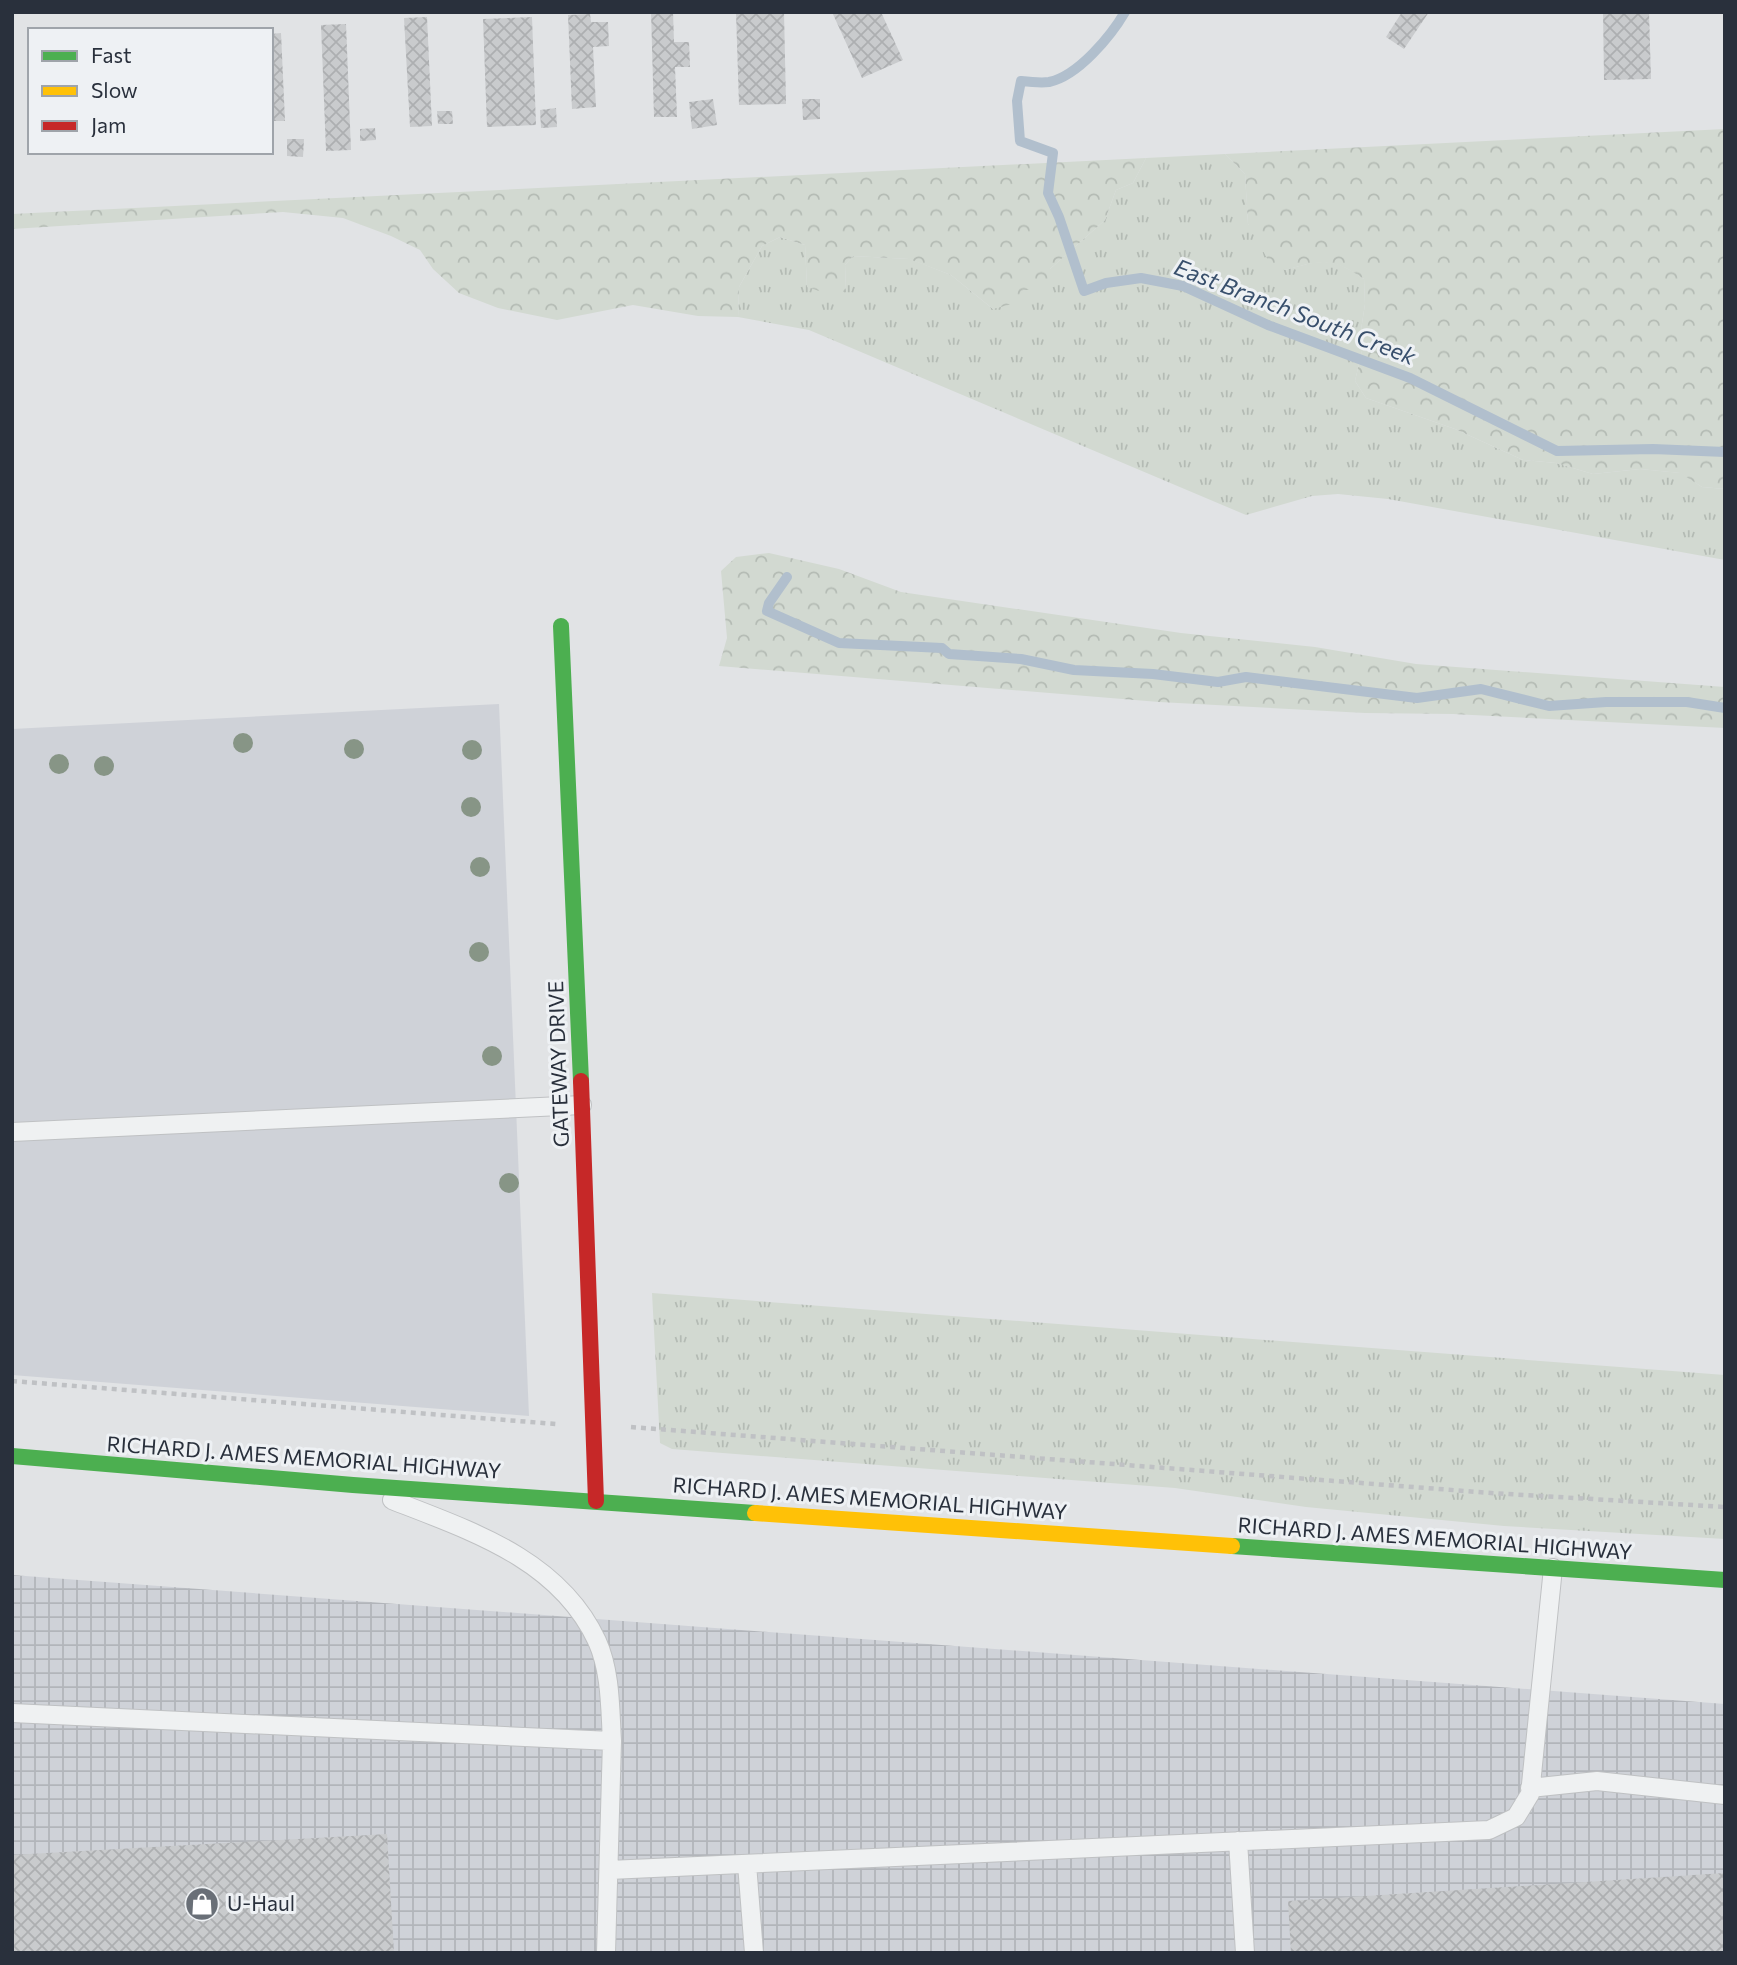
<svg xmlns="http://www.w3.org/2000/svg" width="1737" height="1965" font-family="Commissioner,sans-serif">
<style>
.built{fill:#cfd2d8}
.industrial{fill:url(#industrial-grid)}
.grass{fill:url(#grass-tufts)}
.forest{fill:url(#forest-crowns)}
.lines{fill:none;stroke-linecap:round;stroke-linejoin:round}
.stream{stroke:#b1bfcd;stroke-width:10}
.building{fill:url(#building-cross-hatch)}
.lane-casing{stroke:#bfc1c3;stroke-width:20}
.path{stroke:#bfc1c4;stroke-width:4.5;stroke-dasharray:5 5;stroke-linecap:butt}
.lane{stroke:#eff1f2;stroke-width:18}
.fast{stroke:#4caf50;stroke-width:16}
.slow{stroke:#ffc107;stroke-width:16}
.jam{stroke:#c62828;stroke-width:16}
.tree{fill:#879586}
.labels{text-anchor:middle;stroke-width:6;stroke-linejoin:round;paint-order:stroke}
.street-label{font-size:21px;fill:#29303c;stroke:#eef1f4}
.poi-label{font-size:21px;fill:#29303c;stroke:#eef1f4;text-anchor:start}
.water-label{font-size:23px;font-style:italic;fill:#384f6c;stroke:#eef1f4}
</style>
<defs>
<pattern id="industrial-grid" width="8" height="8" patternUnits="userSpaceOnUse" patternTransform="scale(1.75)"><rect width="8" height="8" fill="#cfd2d8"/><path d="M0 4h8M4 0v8" fill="none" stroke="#b2b5ba"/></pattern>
<pattern id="grass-tufts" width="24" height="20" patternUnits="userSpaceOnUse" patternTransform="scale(1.75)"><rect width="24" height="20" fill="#d2d9d1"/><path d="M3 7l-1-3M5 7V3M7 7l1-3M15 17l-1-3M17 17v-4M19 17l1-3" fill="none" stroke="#b4bbb4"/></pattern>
<pattern id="forest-crowns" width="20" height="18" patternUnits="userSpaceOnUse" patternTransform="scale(1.75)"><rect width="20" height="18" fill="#d2d9d1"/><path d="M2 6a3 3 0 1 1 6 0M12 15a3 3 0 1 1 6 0" fill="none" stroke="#b4bbb4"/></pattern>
<pattern id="building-cross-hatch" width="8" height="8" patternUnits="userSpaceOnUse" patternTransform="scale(1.75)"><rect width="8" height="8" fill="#c9cbcd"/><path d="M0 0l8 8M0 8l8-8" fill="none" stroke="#adafb1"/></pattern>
</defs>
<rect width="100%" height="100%" fill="#e1e3e5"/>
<path class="built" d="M499 704 529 1416 12 1375V729Z"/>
<path class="industrial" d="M12 1575 1725 1704V1953H12Z"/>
<path class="grass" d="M1225 154 1245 174 1248 224 1285 270C1321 260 1332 256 1364 279L1365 304 1361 330 1364 342 1355 381 1366 398 1455 429 1523 460 1556 463 1593 474 1640 469 1681 473 1702 487 1725 489V560L1388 499 1338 494 1312 496 1246 515 809 330 738 317 739 287 762 246 780 237 805 245 807 287 846 291 845 265 853 256 910 259 951 275 993 309 1024 290 1050 269 1105 220 1116 190 1133 183 1146 158Z
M652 1293 1725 1375V1539L1504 1526 1306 1507 1175 1488 672 1449 660 1443Z"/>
<path class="forest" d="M1725 129V489L1702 487 1680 473 1640 469 1593 474 1556 463 1523 460 1455 429 1366 398 1355 381 1364 342 1361 330 1365 304 1364 279C1333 257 1320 260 1285 270L1268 260 1248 224 1245 174 1225 154Z
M1146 158 1133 183 1116 190 1105 220 1050 269 1049 290H1024L1012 304 993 309 951 275 909 259 853 256 845 265 846 291 831 295 807 287 805 245 780 237 762 246 739 287 738 317 698 316 633 305 557 320 498 308 459 293 433 269 420 250 391 236 343 218 283 212 12 229V214Z
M769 553 839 569 901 592 1181 633 1315 647 1416 664 1725 687V728L1453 714 1365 713 1159 702 719 666 727 638 721 571 736 557Z"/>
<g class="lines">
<path class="stream" d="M1125 12C1111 36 1078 76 1049 82 1041 83 1030 82 1021 81L1017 101 1020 141 1053 153 1048 193 1059 217 1084 291 1106 283 1141 278 1183 286 1268 325 1410 378 1557 451 1653 449 1725 452
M787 577 769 603 767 611 839 643 942 648 949 654 1021 659 1074 670 1153 674 1218 682 1246 677 1417 698 1481 689 1549 706 1606 702H1687L1725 708"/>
</g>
<path class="building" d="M651 12H673L674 42H689L690 67H675L677 117H654Z
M736 12H784L786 104 739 105Z
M832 12H881L903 60 862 78Z
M1402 12H1429L1404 49 1386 37Z
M1603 12H1649L1651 79 1604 80Z
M590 14 591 22H608L609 46 593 47 596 107 572 109 568 15Z
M427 17 432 126 410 127 404 18Z
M532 17 536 125 487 127 483 19Z
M346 24 351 150 326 151 321 25Z
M281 33 285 121H271V34Z
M713 99 717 125 692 129 689 102Z
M802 99H820V119L803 120Z
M556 108 557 127 541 128 540 110Z
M437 111H452L453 124H438Z
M375 128 376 140 360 141V129Z
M287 139H304L303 157 287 156Z
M387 1834 394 1953H12V1855Z
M1725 1873V1953H1291L1288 1901Z"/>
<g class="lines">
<g class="lane-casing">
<path id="lane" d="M12 1132 582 1105
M392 1500C471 1531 559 1559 597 1641 611 1672 610 1709 612 1741
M12 1713 612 1741 606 1953
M1530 1788 1597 1781 1725 1795
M1238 1841 1245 1953
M747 1864 754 1953
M609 1870 1489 1830 1516 1817 1530 1794 1553 1568"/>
</g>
<path class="path" d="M12 1381 556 1424
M631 1427 1491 1493 1725 1507"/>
<use href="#lane" class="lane"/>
<path class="fast" d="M561 626 581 1081
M12 1456 353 1485 755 1513
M1232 1546 1725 1580"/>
<path class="slow" d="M755 1513 1232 1546"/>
<path class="jam" d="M581 1081 596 1501"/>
</g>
<g class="tree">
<circle cx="243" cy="743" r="10"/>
<circle cx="354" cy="749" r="10"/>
<circle cx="472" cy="750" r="10"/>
<circle cx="59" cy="764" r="10"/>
<circle cx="104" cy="766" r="10"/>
<circle cx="471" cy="807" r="10"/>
<circle cx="480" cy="867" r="10"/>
<circle cx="479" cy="952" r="10"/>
<circle cx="492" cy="1056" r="10"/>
<circle cx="509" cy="1183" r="10"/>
</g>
<defs>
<g id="shop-disc" transform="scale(1.75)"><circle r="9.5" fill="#696f77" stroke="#eef1f4"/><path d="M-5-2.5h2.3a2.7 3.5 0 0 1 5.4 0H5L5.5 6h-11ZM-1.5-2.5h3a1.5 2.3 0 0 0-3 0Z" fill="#fff"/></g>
</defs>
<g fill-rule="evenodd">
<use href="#shop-disc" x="202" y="1904"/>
</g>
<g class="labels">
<g class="street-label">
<text transform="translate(559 1064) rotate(-92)" y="7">GATEWAY DRIVE</text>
<text transform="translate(304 1458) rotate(4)" y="7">RICHARD J. AMES MEMORIAL HIGHWAY</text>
<text transform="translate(870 1499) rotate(4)" y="7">RICHARD J. AMES MEMORIAL HIGHWAY</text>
<text transform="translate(1435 1539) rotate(4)" y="7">RICHARD J. AMES MEMORIAL HIGHWAY</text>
</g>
<g class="poi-label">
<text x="227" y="1911">U-Haul</text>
</g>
<g class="water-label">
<text transform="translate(1295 312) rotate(21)" y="8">East Branch South Creek</text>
</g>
</g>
<rect width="1737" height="1965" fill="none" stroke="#29303c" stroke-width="28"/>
<rect x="28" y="28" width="245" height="126" fill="#eef1f4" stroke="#9fa4aa" stroke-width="2"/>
<rect x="42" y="51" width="35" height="10" fill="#4caf50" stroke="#9fa4aa" stroke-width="2"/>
<text x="91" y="63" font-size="21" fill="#29303c">Fast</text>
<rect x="42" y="86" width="35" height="10" fill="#ffc107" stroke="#9fa4aa" stroke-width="2"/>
<text x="91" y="98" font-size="21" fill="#29303c">Slow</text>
<rect x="42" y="121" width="35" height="10" fill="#c62828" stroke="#9fa4aa" stroke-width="2"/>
<text x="91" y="133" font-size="21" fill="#29303c">Jam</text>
</svg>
